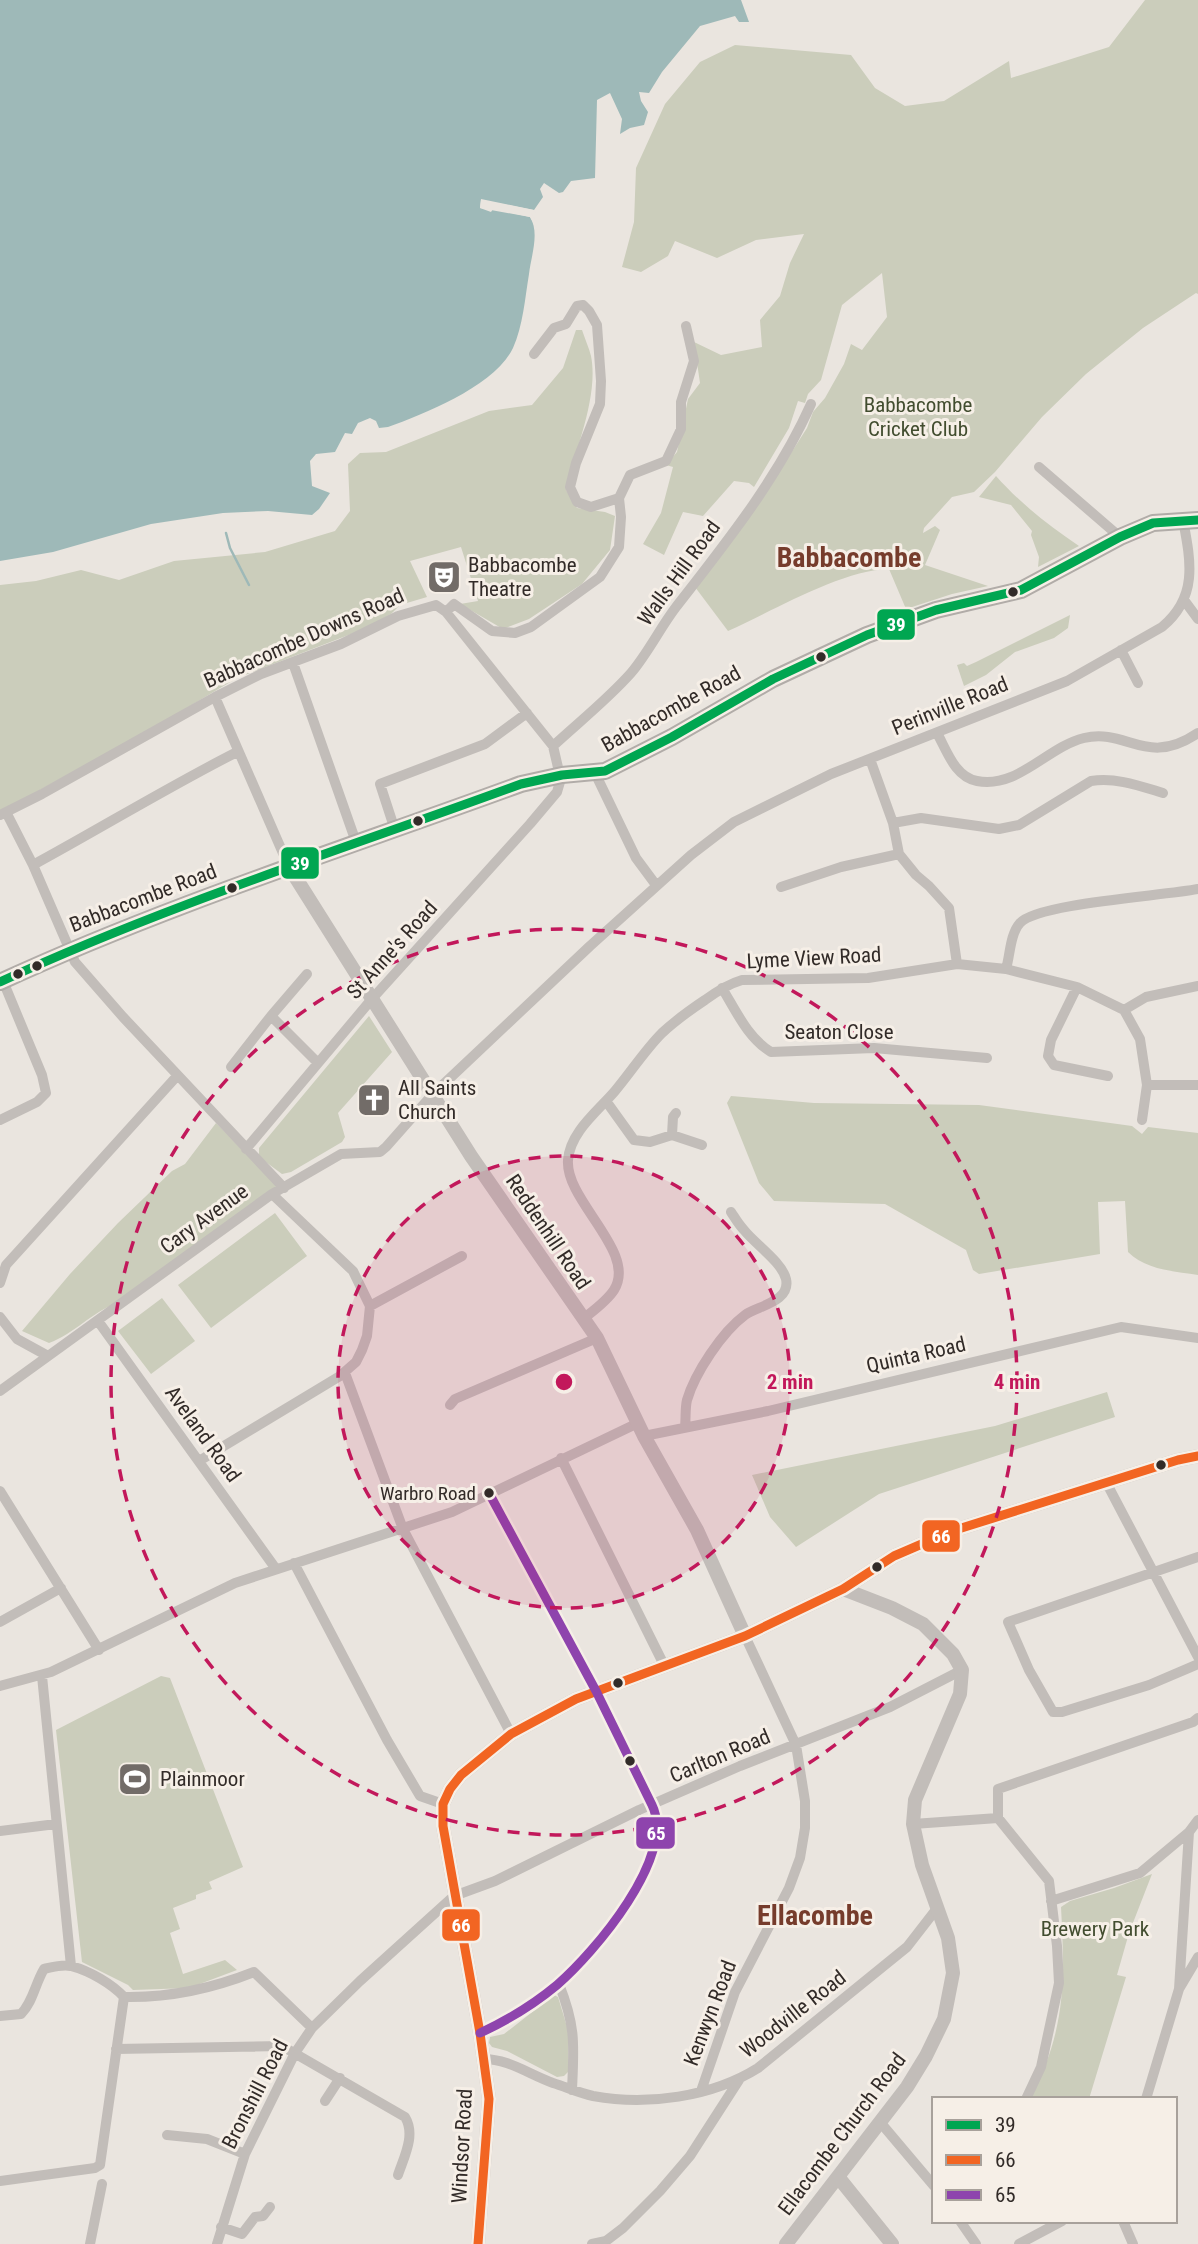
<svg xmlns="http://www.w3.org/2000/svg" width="1198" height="2244" font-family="'Roboto Condensed',sans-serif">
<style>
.green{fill:#cbcdbb}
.water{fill:#9eb9b8}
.pier{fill:#eae5df}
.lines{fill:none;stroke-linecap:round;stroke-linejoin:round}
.stream{stroke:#9eb9b8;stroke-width:2.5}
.minor{stroke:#c2bdb9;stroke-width:10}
.tertiary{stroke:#c2bdb9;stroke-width:14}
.primary{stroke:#b1aca8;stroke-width:18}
.bus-1-casing{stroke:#f6efe7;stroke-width:14}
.bus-2-casing{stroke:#f6efe7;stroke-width:14}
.bus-3-casing{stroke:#f6efe7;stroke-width:14}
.bus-1{stroke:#00a651;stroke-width:9}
.bus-2{stroke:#f26522;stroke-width:9}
.bus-3{stroke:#8e44ad;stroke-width:9}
.ring{fill:none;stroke:#c2185b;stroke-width:3.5;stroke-dasharray:12 9}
.bus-dot{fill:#322b28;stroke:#f6efe7;stroke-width:2.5}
.labels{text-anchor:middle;stroke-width:6;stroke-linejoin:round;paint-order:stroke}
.bus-label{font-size:19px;fill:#322b28;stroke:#f6efe7;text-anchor:end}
.park-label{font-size:21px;fill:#424d2f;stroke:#f6efe7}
.poi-label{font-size:21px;fill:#322b28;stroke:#f6efe7;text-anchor:start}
.street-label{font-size:21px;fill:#322b28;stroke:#f6efe7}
.district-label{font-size:28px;font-weight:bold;fill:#763c2c;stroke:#f6efe7}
.centre{fill:#c2185b;stroke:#f6efe7;stroke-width:3.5}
.ring-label{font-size:21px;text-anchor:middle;font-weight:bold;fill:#c2185b;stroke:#f6efe7;stroke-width:6;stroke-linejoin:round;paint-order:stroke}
.line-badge{stroke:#f6efe7;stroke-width:2.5}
.badge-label{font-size:19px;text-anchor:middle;font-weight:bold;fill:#fff}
</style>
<rect width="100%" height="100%" fill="#eae5df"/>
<path class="green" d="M1145 0H1198V294L1196 293 1143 328 1086 374 1042 417 995 472 974 492 952 497 924 528 923 533 935 526 940 530 925 565 988 586 952 594 906 609 889 569C841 570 773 611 728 631L692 583 768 489 807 428 813 412 825 398 844 364 851 344 862 350 887 317 882 273 842 305 821 380 808 394 805 403 798 401 789 428 754 487 749 483 734 481 703 516 683 512 664 555 643 544 661 513 673 467 666 465 677 452 688 399 700 383 694 342 721 355 762 347 760 320 780 296 790 263 804 234 756 240 717 258 675 241 668 256 641 272 622 267 634 222 636 168 665 104 700 62 735 45 851 55 875 88 905 106 944 101 1009 61 1011 78 1109 47Z
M576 330H582C585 339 589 348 591 356 599 396 575 450 566 490L577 508 605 512 615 516 610 550 582 584 529 619 503 629 460 604 478 601 461 547 410 561 427 597 400 605 391 614 364 629 237 678 153 728 0 812V585L36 581 81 570 119 580 174 561 265 552 335 531 350 511 348 464 360 453 386 452 489 411 532 405 563 368Z
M996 476C1021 504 1048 525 1079 546L1038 567 1039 557 1031 535 1032 531 1011 505 979 497Z
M1070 615 1068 628 1054 638 1015 652 986 675 964 686 957 665 964 663 967 666 976 662Z
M369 1016 392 1052 338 1113 345 1137 342 1142 291 1172 282 1174 259 1157V1148Z
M731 1096 814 1103 979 1105 1132 1126 1142 1134 1148 1127 1198 1133V1275C1173 1271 1146 1270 1128 1252L1125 1201 1098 1202 1100 1254 979 1274 973 1270 966 1250 885 1204 774 1201 759 1183 727 1103Z
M216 1123 278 1187 117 1303C92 1312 74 1334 49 1343L22 1331 70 1274 118 1223 172 1171 185 1164Z
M275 1213 307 1256 211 1328 178 1285Z
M162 1298 195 1341 151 1374 118 1331Z
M1107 1392 1115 1417 879 1494 796 1547 770 1517 752 1475 995 1426Z
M161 1676 170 1678 243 1867 209 1882 212 1889 196 1895V1899L173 1908 180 1929 170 1933 183 1974 225 1960 237 1970 189 1988 133 1990 128 1985 82 1962 56 1730Z
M1152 1874 1129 1933 1117 1975 1126 1977 1089 2099H1030C1066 2030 1065 1982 1061 1907L1070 1901 1114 1888Z
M554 1995 558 1997 568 2030V2072L564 2076 557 2077 507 2051 492 2047 489 2043 490 2037 504 2034Z"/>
<path class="water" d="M0 0H741L749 22H739L735 16 700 26 662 72 649 93 639 92 641 101 648 112 644 125 630 128 620 134 622 119 610 93 597 100 595 178 571 181 563 192 559 193 544 183 540 189 543 197 534 210 481 200 480 208 530 217C540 233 531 256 529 274 525 298 523 326 513 348 496 385 425 414 388 427L379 428 376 421 370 418 358 423 352 434 345 433 335 452 316 454 310 461 312 486 330 493 319 509 312 515 268 511 223 513 151 524 53 552 0 561Z"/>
<path class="pier" d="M481 199 534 210 536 213 496 206 531 213 537 222 538 232 530 217 493 209 491 212 480 208Z"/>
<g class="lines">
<path class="stream" d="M226 533 230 548 249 585"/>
<path class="minor" d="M1039 467 1120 537
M619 498 630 475 666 461 681 429V402L694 361 686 326
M1184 600 1198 619
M446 612 454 604 492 631 515 633 531 627 600 577 619 547 621 517 619 498 591 507 577 502 570 487 576 463 600 404 601 381 597 325 589 311 583 305 577 306 566 324 554 328 534 354
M1121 650 1138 683
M293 663 356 842
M215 697 289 867
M937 733C947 751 955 777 977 781 1018 789 1047 747 1084 738 1128 728 1146 768 1198 733
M553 746C579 722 608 699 631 673 648 653 660 628 676 607 726 543 778 478 811 404
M870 759 893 823 899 854 916 875 929 886 949 908 957 964
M595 773 636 858 656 885
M6 812 33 865 75 962 123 1017 284 1188
M0 815 42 794 215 697 261 674 341 644 398 616 436 605 446 612 553 746 560 776
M893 823 921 818 999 829 1019 825 1091 781C1116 777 1140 786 1163 793
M395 830 380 784 485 744 527 713
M33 865C101 828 168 787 237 752
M781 887 841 867 899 854
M1006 969C1010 956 1010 934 1020 923 1038 903 1164 896 1198 889
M307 974 271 1016 318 1063
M1077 987 1051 1040 1048 1056 1054 1065 1108 1076
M722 988C736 1011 748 1038 771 1052L874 1048 987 1058
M1124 1010 1146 997 1198 986
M231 1067 271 1016
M1147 1085H1198
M606 1101 634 1140 650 1142 672 1135 702 1145
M0 1120 37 1102 46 1093 42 1075 3 981
M672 1135 673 1117 676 1113
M246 1149 371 1000 530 824 557 792 562 775
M0 1283 6 1265 177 1076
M370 1306 462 1256
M0 1317 17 1339 48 1356
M583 1319C593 1311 607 1301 614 1290 638 1252 565 1201 568 1160 570 1132 598 1111 615 1091 631 1072 645 1050 662 1033 675 1021 690 1010 705 1000 716 992 728 984 742 980L868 978 957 964 1006 969 1077 987 1124 1010 1140 1039 1147 1085 1142 1120
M98 1321 276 1569
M345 1373 403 1529 511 1734
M0 1391 272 1194 341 1154 380 1152 386 1147 432 1095 590 946 691 855 734 822 831 774 1067 681 1162 627C1198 597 1191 562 1183 520
M450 1405 455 1399 597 1338
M685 1427C686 1418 685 1408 687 1400 695 1373 722 1332 745 1315 757 1306 791 1302 786 1279 782 1262 755 1244 744 1230 739 1225 735 1218 731 1212
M644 1436 768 1411 1121 1327 1198 1338
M561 1458 665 1667
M199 1461 340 1376 356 1362 362 1350 367 1336 370 1306 353 1271 272 1194
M1106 1482 1198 1657
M0 1491 99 1650
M1198 1557 1008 1622 1029 1670 1053 1712H1062L1149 1685 1198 1664
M294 1563 387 1740 420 1796 443 1804
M0 1622 61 1588
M42 1676 71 1966
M0 1686 51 1672 235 1583 452 1512 638 1423
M998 1818V1789L1193 1722 1198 1718
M913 1824 998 1818 1049 1881 1057 1946 1059 1983 1041 2067 1026 2099
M0 1831 56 1824
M1051 1901 1140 1873 1189 1832 1198 1820
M559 1984C576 2027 574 2044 572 2090
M1179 1989 1189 1832
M124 1997C170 1998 211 1989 254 1972L312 2028
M0 2016 21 2014C33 2002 35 1984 44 1969 53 1967 62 1964 71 1966 90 1971 112 1984 124 1997
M480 2033C508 2020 533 2005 557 1985 594 1953 677 1856 652 1805L596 1691 489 1493
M116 2049 282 2046 405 2117C416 2135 404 2157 398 2175
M483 2059C509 2059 528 2074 553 2083 566 2087 579 2093 593 2096 647 2106 712 2097 758 2068L907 1947 938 1907
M701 2091 735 1992 789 1888 800 1858 805 1828V1801L796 1745 745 1636
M1146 2099 1179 1989 1198 1957
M325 2101 340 2078
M880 2122 934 2186
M167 2135 207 2139 245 2154
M0 2181 95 2168 100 2165 124 1997
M960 2221 976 2244
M1123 2221 1133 2244
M221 2227 242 2234 255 2217 263 2216 270 2207
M90 2244 102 2184
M217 2244 245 2154 295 2053 312 2028 360 1981 454 1896 495 1881 639 1810 740 1766 890 1707 962 1670
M592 2244 606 2241 623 2228 660 2191 690 2156 739 2080
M1019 2244 1062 2221"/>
<path class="tertiary" d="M289 867 471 1156 597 1338 644 1436 697 1530 745 1636
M839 2178 892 2244
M478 2244 489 2099 480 2033 443 1826V1804L450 1789 461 1775 511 1734 576 1699 745 1636 843 1589 894 1556 952 1531 1178 1460 1198 1456
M786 2244 907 2087 926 2056 944 2019 953 1973 948 1938 922 1865 913 1824 915 1800 960 1694 962 1670 953 1654 923 1624 892 1608 843 1589"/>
<path class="primary" d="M0 982C169 904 347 848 521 784L562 775 605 771 672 737 773 679 867 635 936 610 1021 590 1120 537 1153 523 1198 520"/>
<g class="bus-1-casing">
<path id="bus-1" d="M0 982C169 904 347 848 521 784L562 775 605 771 672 737 773 679 867 635 936 610 1021 590 1120 537 1153 523 1198 520"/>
</g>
<g class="bus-2-casing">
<path id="bus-2" d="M478 2244 489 2099 480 2033 443 1826V1804L450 1789 461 1775 511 1734 576 1699 745 1636 843 1589 894 1556 952 1531 1178 1460 1198 1456"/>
</g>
<g class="bus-3-casing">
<path id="bus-3" d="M480 2033C508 2020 533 2005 557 1985 594 1953 677 1856 652 1805L596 1691 489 1493"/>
</g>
<use href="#bus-1" class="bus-1"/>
<use href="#bus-2" class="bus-2"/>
<use href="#bus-3" class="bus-3"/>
</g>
<circle cx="564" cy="1382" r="226" fill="#c2185b" fill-opacity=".12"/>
<g class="ring">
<circle cx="564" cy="1382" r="226"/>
<circle cx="564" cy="1382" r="453"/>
</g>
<defs>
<g id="theatre-square" transform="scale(1.75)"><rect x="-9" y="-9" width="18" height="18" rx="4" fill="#726c68" stroke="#f6efe7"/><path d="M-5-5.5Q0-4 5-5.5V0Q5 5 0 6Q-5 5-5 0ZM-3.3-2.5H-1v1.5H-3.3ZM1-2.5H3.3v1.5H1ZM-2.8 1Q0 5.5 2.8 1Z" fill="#fff"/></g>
<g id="church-square" transform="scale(1.75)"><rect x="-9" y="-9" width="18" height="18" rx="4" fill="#726c68" stroke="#f6efe7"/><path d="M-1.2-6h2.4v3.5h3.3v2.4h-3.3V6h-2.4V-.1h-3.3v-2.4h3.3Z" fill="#fff"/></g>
<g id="stadium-square" transform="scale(1.75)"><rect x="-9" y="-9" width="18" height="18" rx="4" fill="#726c68" stroke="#f6efe7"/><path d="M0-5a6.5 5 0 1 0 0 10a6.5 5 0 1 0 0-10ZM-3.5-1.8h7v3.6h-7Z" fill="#fff"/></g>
</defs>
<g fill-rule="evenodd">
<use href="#theatre-square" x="444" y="577"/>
<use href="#church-square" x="374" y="1100"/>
<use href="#stadium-square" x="135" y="1779"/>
</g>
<g class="bus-dot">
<circle cx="1013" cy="592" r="6"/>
<circle cx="821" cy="657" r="6"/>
<circle cx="418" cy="821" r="6"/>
<circle cx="232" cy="888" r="6"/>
<circle cx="37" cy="966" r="6"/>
<circle cx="18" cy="974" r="6"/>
<circle cx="1161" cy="1465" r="6"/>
<circle cx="489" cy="1493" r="6"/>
<circle cx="877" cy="1567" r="6"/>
<circle cx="618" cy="1683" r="6"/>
<circle cx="630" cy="1761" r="6"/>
</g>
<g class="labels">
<g class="bus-label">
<text x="476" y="1500">Warbro Road</text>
</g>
<g class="park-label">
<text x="918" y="412">Babbacombe<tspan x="918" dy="24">Cricket Club</tspan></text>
<text x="1095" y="1936">Brewery Park</text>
</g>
<g class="poi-label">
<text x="468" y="572">Babbacombe<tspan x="468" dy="24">Theatre</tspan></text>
<text x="398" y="1095">All Saints<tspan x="398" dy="24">Church</tspan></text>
<text x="160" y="1786">Plainmoor</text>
</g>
<g class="street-label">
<text transform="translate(679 573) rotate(-54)" y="7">Walls Hill Road</text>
<text transform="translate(304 638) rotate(-24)" y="7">Babbacombe Downs Road</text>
<text transform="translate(950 706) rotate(-22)" y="7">Perinville Road</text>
<text transform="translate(671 709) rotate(-29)" y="7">Babbacombe Road</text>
<text transform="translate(143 898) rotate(-21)" y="7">Babbacombe Road</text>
<text transform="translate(392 950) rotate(-48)" y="7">St Anne's Road</text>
<text transform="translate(814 958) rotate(-3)" y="7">Lyme View Road</text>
<text x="839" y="1039">Seaton Close</text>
<text transform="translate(204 1219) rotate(-36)" y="7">Cary Avenue</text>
<text transform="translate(548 1232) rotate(56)" y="7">Reddenhill Road</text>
<text transform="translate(916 1355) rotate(-13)" y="7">Quinta Road</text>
<text transform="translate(203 1434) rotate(54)" y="7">Aveland Road</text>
<text transform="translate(720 1756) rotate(-23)" y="7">Carlton Road</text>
<text transform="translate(710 2013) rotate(-69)" y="7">Kenwyn Road</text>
<text transform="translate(793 2014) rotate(-38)" y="7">Woodville Road</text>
<text transform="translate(255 2094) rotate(-63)" y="7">Bronshill Road</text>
<text transform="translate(842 2134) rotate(-53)" y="7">Ellacombe Church Road</text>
<text transform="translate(462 2146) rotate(-87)" y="7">Windsor Road</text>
</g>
<g class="district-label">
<text x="849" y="567">Babbacombe</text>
<text x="815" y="1925">Ellacombe</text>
</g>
</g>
<circle cx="564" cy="1382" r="10" class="centre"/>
<g class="ring-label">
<text x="790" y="1389">2 min</text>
<text x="1017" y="1389">4 min</text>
</g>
<g class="line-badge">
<rect x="876" y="608" width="40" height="33" rx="7" fill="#00a651"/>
<rect x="280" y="846" width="40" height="34" rx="7" fill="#00a651"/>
<rect x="921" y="1519" width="40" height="34" rx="7" fill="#f26522"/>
<rect x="635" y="1816" width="41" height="34" rx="7" fill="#8e44ad"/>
<rect x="441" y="1908" width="40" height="34" rx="7" fill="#f26522"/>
</g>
<g class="badge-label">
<text x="896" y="631">39</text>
<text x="300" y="870">39</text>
<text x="941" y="1543">66</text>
<text x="656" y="1840">65</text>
<text x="461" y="1932">66</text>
</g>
<rect x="932" y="2097" width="245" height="126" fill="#f6efe7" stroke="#a8a19b" stroke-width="2"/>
<rect x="946" y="2120" width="35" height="10" fill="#00a651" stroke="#a8a19b" stroke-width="2"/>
<text x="995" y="2132" font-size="21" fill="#322b28">39</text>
<rect x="946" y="2155" width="35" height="10" fill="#f26522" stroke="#a8a19b" stroke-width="2"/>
<text x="995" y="2167" font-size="21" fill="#322b28">66</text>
<rect x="946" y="2190" width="35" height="10" fill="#8e44ad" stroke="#a8a19b" stroke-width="2"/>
<text x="995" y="2202" font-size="21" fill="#322b28">65</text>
</svg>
